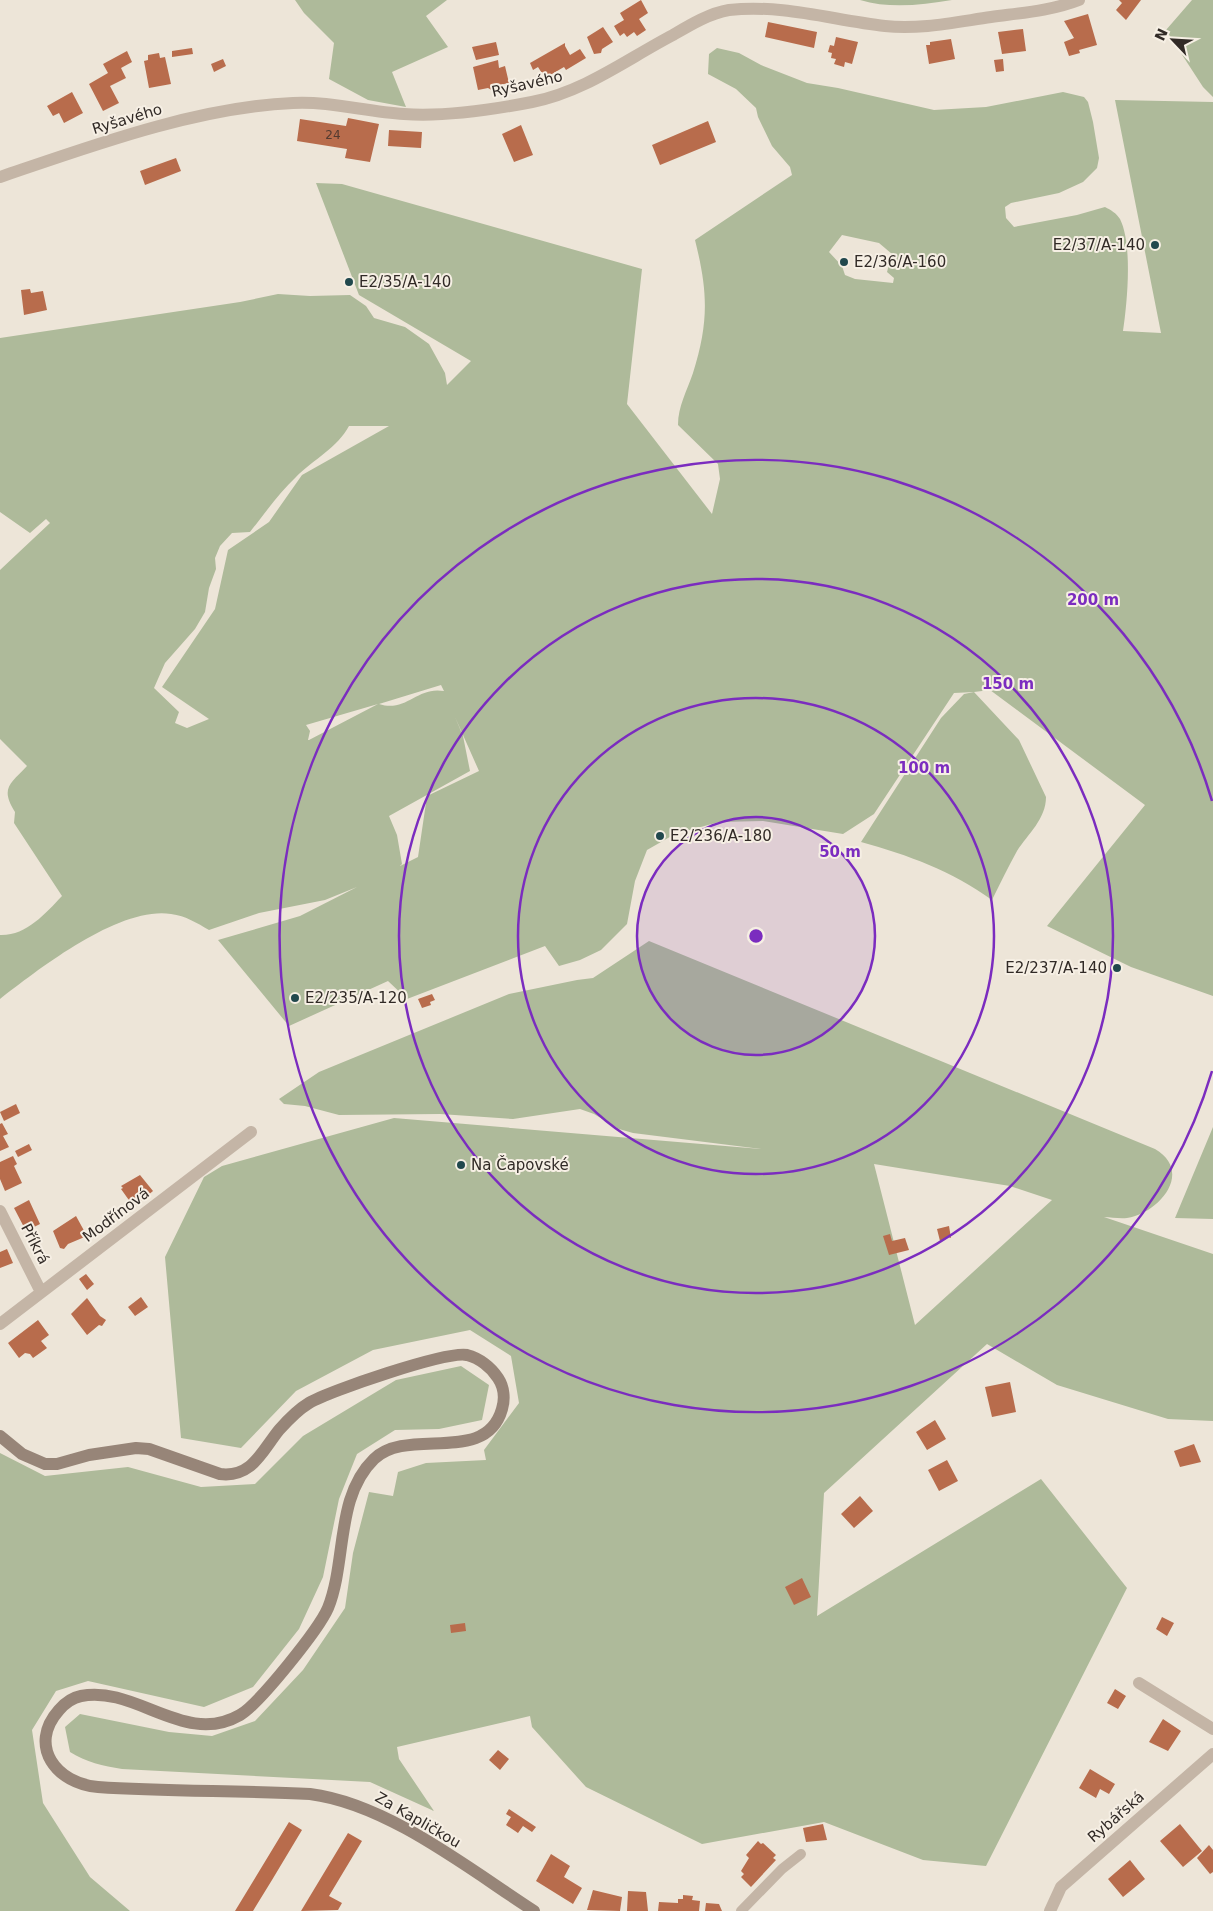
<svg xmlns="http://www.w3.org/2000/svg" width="1213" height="1911" font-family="'DejaVu Sans',sans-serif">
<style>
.green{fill:#aeba9a;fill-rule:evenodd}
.building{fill:#b86c4c}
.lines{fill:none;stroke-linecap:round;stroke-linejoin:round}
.lane{stroke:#c4b5a6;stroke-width:10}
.street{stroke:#c4b5a6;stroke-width:12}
.secondary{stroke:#978578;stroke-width:12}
.ring{fill:none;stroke:#7b2cbf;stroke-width:2.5}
.poi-dot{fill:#21484d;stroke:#f6efe4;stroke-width:2}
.labels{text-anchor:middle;stroke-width:4;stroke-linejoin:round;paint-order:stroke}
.number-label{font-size:12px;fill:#533a30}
.street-label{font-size:15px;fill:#312a26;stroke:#f6efe4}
.poi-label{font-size:15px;fill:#312a26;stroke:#f6efe4;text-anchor:start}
.centre{fill:#7b2cbf;stroke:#f6efe4;stroke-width:2.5}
.ring-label{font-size:15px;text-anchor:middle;font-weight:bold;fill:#7b2cbf;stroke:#f6efe4;stroke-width:4;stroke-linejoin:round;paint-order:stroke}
</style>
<rect width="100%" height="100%" fill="#ede5d8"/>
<path class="green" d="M295 0H447L426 16 448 47 392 72 406 107 368 100 329 79 334 43 304 13Z
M860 0H952C921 5 890 9 860 0Z
M1192 0H1213V97L1203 87 1166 30Z
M717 48 739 53 761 65 807 83 838 88 934 110 986 107 1063 92 1084 97 1088 102 1093 122 1099 158 1097 168 1083 182 1059 193 1011 203 1005 207 1006 218 1014 227 1077 215 1105 207C1111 210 1116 213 1120 219 1133 245 1127 304 1123 331L1161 333 1115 100 1213 102V996L1131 967 1047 926 1145 805 990 690 974 692 1019 740 1046 797C1046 819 1028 834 1017 851 1008 867 1000 884 992 900 952 871 908 855 861 842L941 718 964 694 974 692 954 693 874 814 843 834 763 821 719 822 675 834 647 850 635 881 627 924 601 950 580 960 559 966 545 946 407 999 388 981 289 1026 218 940 300 916 357 887 325 900 259 913 209 930C197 923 186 916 171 914 119 906 39 969 0 999V935C26 936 45 914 62 896L14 823 15 812C0 788 10 784 27 766L0 739V570L50 523 46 519 30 533 0 512V338L240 302 278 294 310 296 350 295 366 306 374 318 405 327 429 344 445 373 447 385 471 361 359 295 316 183 342 184 642 269 627 404 712 514 720 479 718 464 678 425C678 406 687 391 693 373 709 322 708 292 695 240L792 175 790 167 772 146 758 117 756 108 736 89 708 74 709 54ZM842 235 879 243 892 254 887 272 894 278 893 283 855 279 845 275 842 266 829 252ZM349 426H389L302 475 269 522 228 550 215 609 162 687 209 719 187 728 175 723 179 712 154 688 165 663 195 629 205 612 209 588 216 569 215 558 220 546 232 533 250 532C265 513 279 493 296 477 313 460 338 447 349 426ZM441 685 444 691C417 686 406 713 379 704ZM378 704 309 740H308L310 731 306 725ZM455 717 479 771 427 796 418 857 400 866 402 864 397 835 389 816 470 771 463 736Z
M649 941 1155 1149C1194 1172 1159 1213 1127 1218 1119 1219 1111 1217 1104 1217L1213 1254V1421L1168 1419 1057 1385 987 1344 824 1493 817 1616 1041 1479 1127 1588 986 1866 923 1860 824 1822 702 1844 586 1787 532 1727 530 1716 397 1747 399 1759 434 1811 370 1782 122 1769C103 1766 86 1762 70 1752L65 1727 80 1714 169 1732 212 1736 255 1721 303 1670 345 1608 353 1553 369 1492 393 1496 398 1472 426 1463 486 1460 484 1450 519 1403 511 1356 470 1330 373 1350 296 1391 241 1448 181 1438 165 1257 204 1177 222 1166 394 1118 761 1149 633 1133 619 1129 594 1114 580 1109 513 1119 440 1114 339 1115 305 1106 284 1104 279 1099 319 1072 509 994 577 980 593 978ZM874 1164 1010 1186 1052 1200 915 1325Z
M1213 1127V1219L1175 1218Z
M461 1366 489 1385 482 1420 439 1429 395 1430 357 1454 339 1499 323 1577 299 1629 253 1687 204 1707 88 1681 56 1691 32 1730 43 1803 90 1877 130 1911H0V1453L45 1476 128 1467 201 1487 255 1484 303 1436 396 1380Z"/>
<path class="building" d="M641 0 648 13 639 19 646 30 637 36 634 32 627 37 624 33 620 36 614 26 624 20 620 13Z
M1119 0H1141L1126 20 1116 10 1122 3Z
M1088 14 1097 45 1079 50 1080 53 1069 56 1064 42 1074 38 1064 21Z
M768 22 817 32 814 48 765 37Z
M603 27 613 42 602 49 601 53 594 54 587 37Z
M1023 29 1026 51 1002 54 998 32Z
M836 37 858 42 852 64 845 62 844 67 834 64 836 59 831 58 832 53 828 52 830 45 834 46Z
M951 39 955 59 929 64 926 45H930V42Z
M496 42 499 55 476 60 472 47Z
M565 43V46L570 55 580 49 586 58 566 70 564 67 545 78 538 67 533 70 530 63Z
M192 48 193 54 172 57V51Z
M127 51 132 62 121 68 126 78 110 86 119 103 103 111 89 84 108 73 103 64Z
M159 53 160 58 165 57 171 84 149 88 144 61 148 60V55Z
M223 59 226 66 214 72 211 64Z
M1003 59 1004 71 996 72 994 60Z
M498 60 499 68 505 66 509 83 499 85 495 92 488 88 478 90 473 67Z
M72 92 83 113 64 123 59 113 53 116 47 106Z
M348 118 379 124 370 162 345 158 347 149 297 141 300 119 346 126Z
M708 121 716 142 660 165 652 145Z
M521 125 533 155 514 162 502 134Z
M389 130 422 132 421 148 388 146Z
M176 158 181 171 145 185 140 171Z
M30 289 31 293 43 291 47 310 24 315 21 290Z
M432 994 435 1000 430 1002 431 1005 422 1008 418 999Z
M16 1104 20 1113 4 1121 0 1112Z
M2 1123 8 1134 3 1136 9 1147 0 1151V1124Z
M29 1144 32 1150 18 1157 15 1151Z
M13 1156 17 1164 14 1166 22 1183 5 1191 0 1179V1162Z
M140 1175 153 1191 136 1205 133 1201 131 1203 121 1189 123 1188 121 1186Z
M29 1200 40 1224 26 1231 14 1208Z
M76 1216 87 1236 68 1244 64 1249 60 1248 53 1231Z
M949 1226 951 1238 948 1237 940 1241 937 1229Z
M890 1234 892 1241 905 1238 909 1250 889 1255 883 1236Z
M7 1249 13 1263 0 1268V1252Z
M86 1274 94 1284 87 1290 79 1279Z
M141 1297 148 1307 135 1316 128 1307Z
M87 1298 100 1316 106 1320 102 1326 99 1325 87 1335 71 1314Z
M38 1320 49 1335 41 1341 47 1348 33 1358 30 1354 25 1353 19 1358 8 1343Z
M1010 1382 1016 1412 992 1417 985 1387Z
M935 1420 946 1439 927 1450 916 1432Z
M1194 1444 1201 1462 1180 1467 1174 1451Z
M947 1460 958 1481 939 1491 928 1470Z
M860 1496 873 1511 854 1528 841 1514Z
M802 1578 811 1597 794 1605 785 1587Z
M1162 1617 1174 1623 1167 1636 1156 1629Z
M465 1623 466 1631 451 1633 450 1625Z
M1115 1689 1126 1696 1118 1709 1107 1703Z
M1163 1719 1181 1731 1168 1751 1149 1742Z
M498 1750 509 1759 500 1770 489 1760Z
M1090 1769 1115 1784 1109 1794 1100 1789 1096 1798 1079 1788Z
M509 1809 536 1827 532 1832 523 1826 518 1833 506 1825 511 1817 506 1814Z
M289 1822 302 1830 272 1880 253 1911H235Z
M823 1824 827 1840 806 1842 803 1828Z
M1180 1824 1202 1851 1183 1867 1160 1841Z
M348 1833 362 1841 329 1896 342 1903 338 1910 301 1911Z
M758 1841 761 1844 763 1843 776 1855 773 1858 776 1860 751 1887 741 1877 744 1874 741 1871 749 1858 746 1855Z
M1209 1845 1213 1850V1872L1210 1874 1197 1858Z
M551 1854 570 1866 564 1877 582 1888 573 1904 536 1881Z
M1130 1860 1145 1879 1123 1897 1108 1879Z
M593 1890 622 1897 620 1911 587 1910Z
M628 1891 646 1892 648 1911H627Z
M683 1895 693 1896 692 1900 700 1901 699 1911H658L659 1902 678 1903V1899H683Z
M706 1903 719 1904 722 1911H705Z"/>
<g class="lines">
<path class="lane" d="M741 1911 782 1869 801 1854"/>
<path class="street" d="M0 177C91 146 197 107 293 103 330 101 367 112 404 114 446 117 491 110 532 102 584 92 627 59 673 35 690 25 710 13 729 10 783 4 832 20 885 26 919 30 956 22 991 17 1020 13 1051 11 1079 0
M0 1211 41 1292
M0 1324 251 1132
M1139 1683 1213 1729
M1050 1911 1061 1887 1213 1754"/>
<path class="secondary" d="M0 1436 22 1454 45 1464H57L89 1455 136 1448 149 1449 220 1474C252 1478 262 1451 279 1430 287 1421 299 1409 309 1403 329 1391 446 1351 467 1355 479 1358 491 1367 498 1378 504 1387 505 1399 502 1409 486 1466 408 1426 374 1459 335 1497 347 1561 328 1608 319 1629 259 1704 240 1715 185 1747 136 1685 81 1696 71 1698 65 1703 59 1710 27 1746 57 1784 98 1787 169 1792 240 1790 310 1794 388 1804 469 1869 534 1911"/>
</g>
<circle cx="756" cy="936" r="119" fill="#7b2cbf" fill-opacity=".12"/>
<g class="ring">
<circle cx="756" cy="936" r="119"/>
<circle cx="756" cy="936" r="238"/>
<circle cx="756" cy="936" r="357"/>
<path d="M1212 1071A476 476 0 1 1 1212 801"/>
</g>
<g class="poi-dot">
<circle cx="1155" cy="245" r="5"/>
<circle cx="844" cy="262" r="5"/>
<circle cx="349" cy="282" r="5"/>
<circle cx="660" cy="836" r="5"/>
<circle cx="1117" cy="968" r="5"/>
<circle cx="295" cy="998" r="5"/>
<circle cx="461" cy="1165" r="5"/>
</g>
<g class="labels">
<g class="number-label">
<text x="333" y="139">24</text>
</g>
<g class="street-label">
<text transform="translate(527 84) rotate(-13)" y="5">Ryšavého</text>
<text transform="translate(127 119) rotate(-17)" y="5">Ryšavého</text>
<text transform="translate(116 1215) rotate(-37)" y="5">Modřínová</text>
<text transform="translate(35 1244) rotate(63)" y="5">Příkrá</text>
<text transform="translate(1116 1817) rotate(-41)" y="5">Rybářská</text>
<text transform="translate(418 1820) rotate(30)" y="5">Za Kapličkou</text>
</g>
<g class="poi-label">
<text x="1145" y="250" text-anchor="end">E2/37/A-140</text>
<text x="854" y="267">E2/36/A-160</text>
<text x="359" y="287">E2/35/A-140</text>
<text x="670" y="841">E2/236/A-180</text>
<text x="1107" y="973" text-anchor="end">E2/237/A-140</text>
<text x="305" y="1003">E2/235/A-120</text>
<text x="471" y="1170">Na Čapovské</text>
</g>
</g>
<circle cx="756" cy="936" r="8" class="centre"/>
<g class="ring-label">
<text x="1093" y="605">200 m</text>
<text x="1008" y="689">150 m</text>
<text x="924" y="773">100 m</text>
<text x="840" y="857">50 m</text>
</g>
<g transform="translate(1173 40) rotate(295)" stroke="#f6efe4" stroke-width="4" paint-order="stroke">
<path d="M0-4L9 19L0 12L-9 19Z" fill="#312a26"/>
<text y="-8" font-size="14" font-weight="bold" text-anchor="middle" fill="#312a26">N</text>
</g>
</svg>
